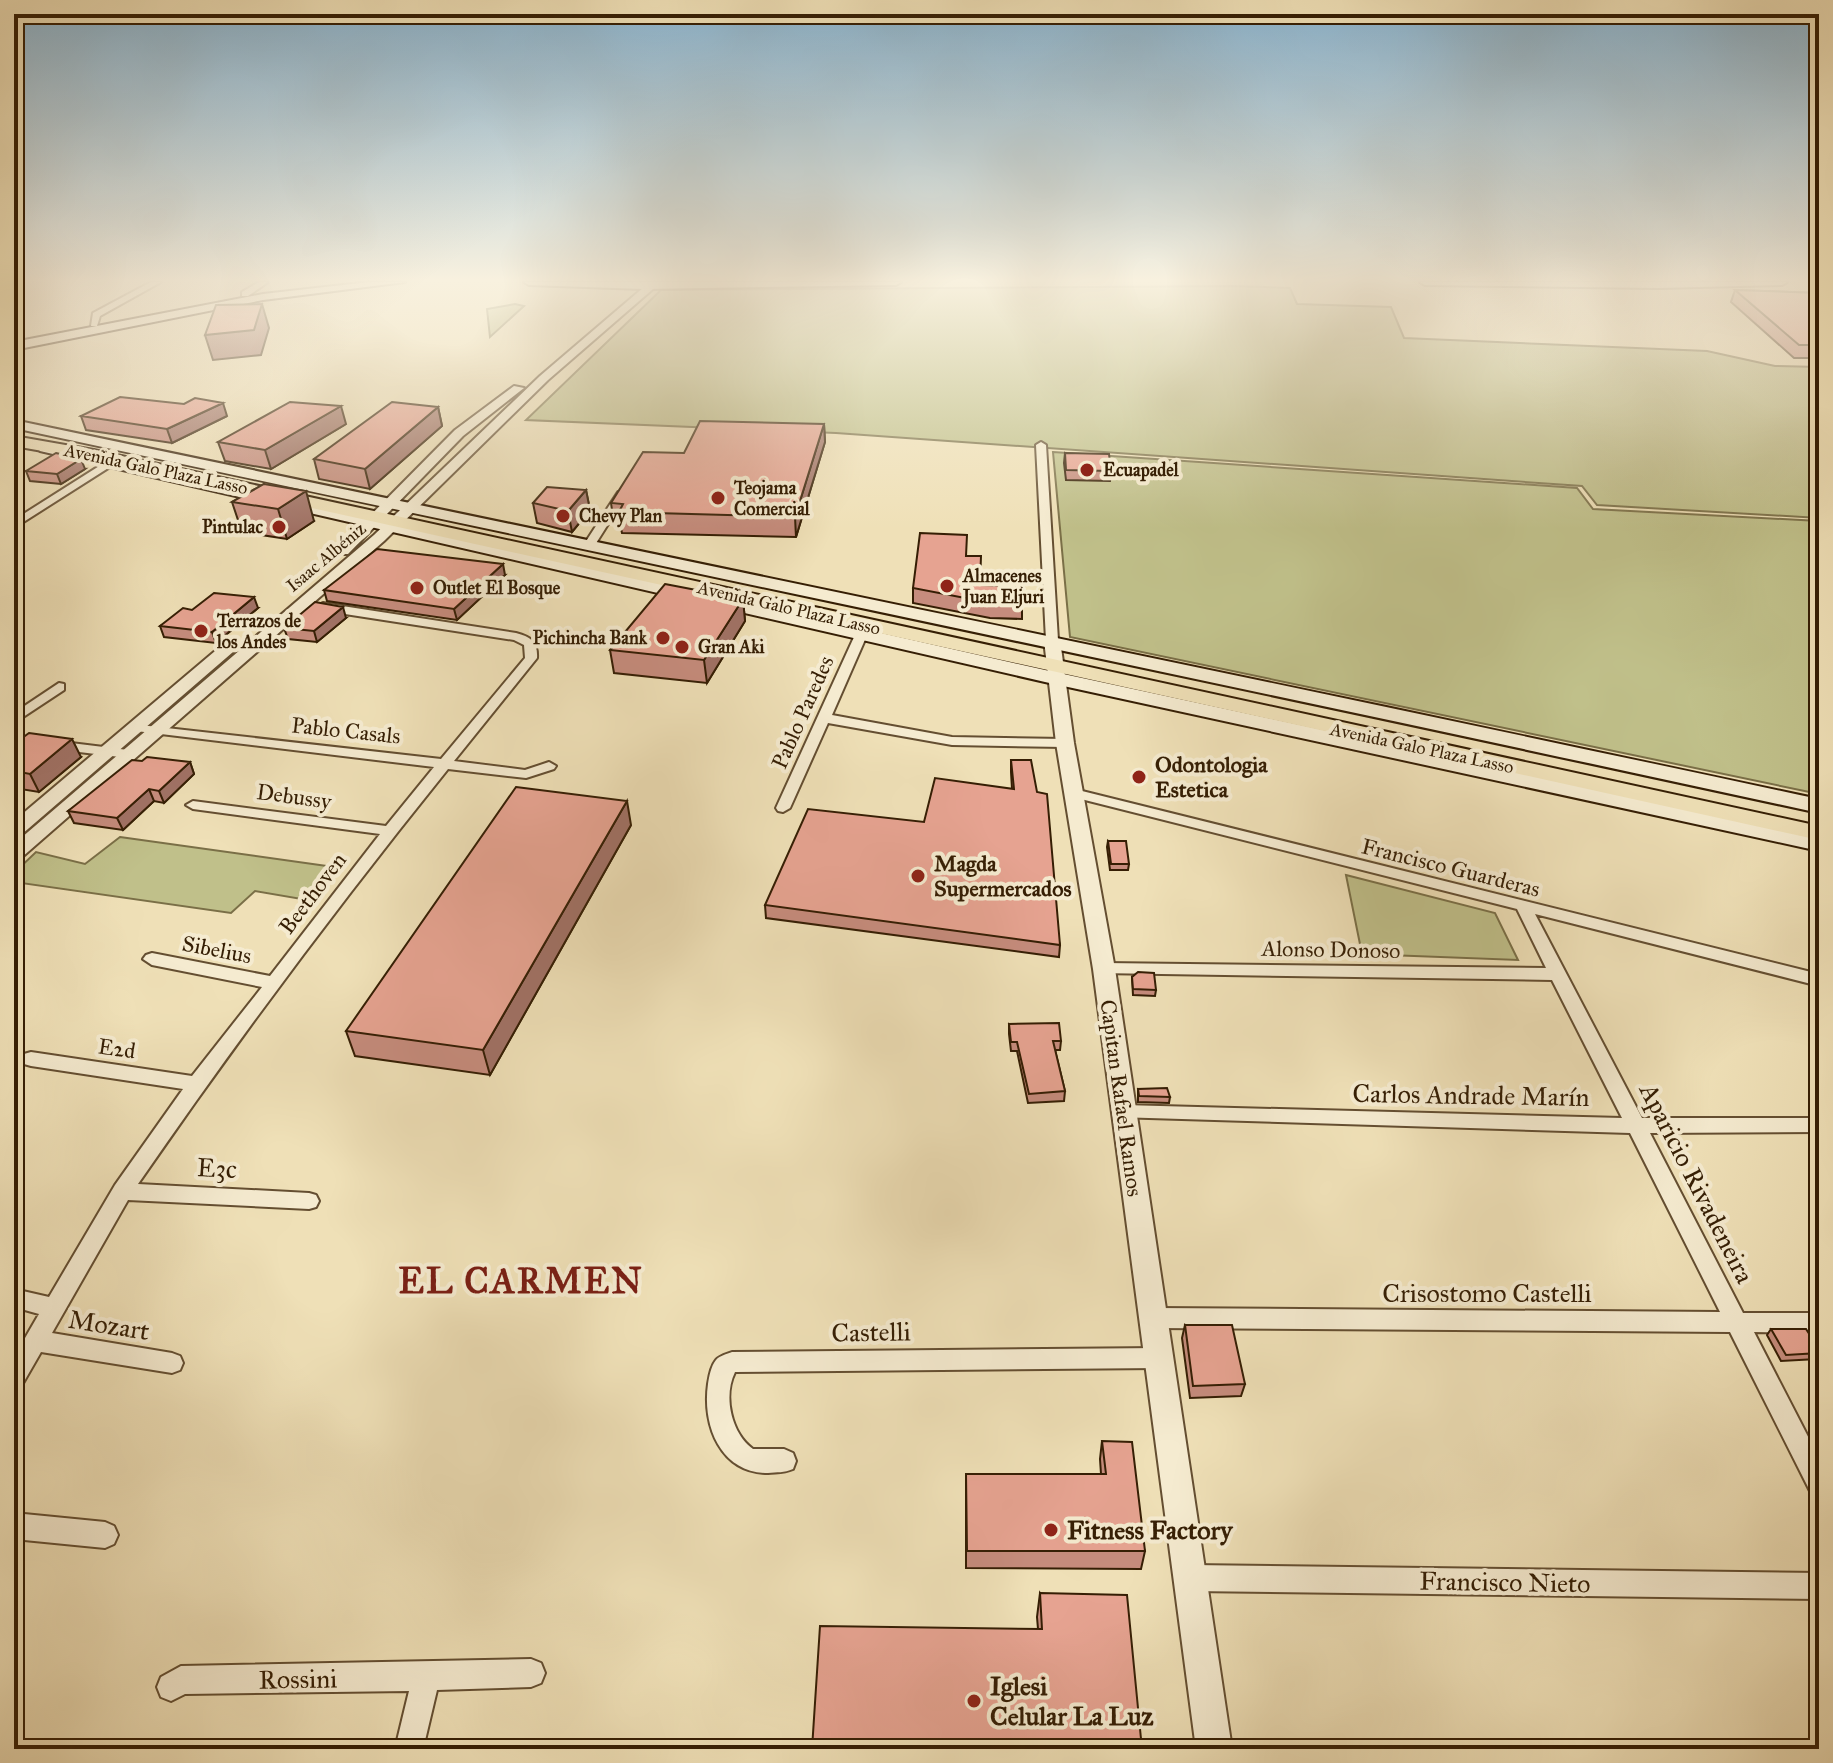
<svg xmlns="http://www.w3.org/2000/svg" width="1833" height="1763" font-family="'IM FELL Great Primer',serif">
<style>
.green{fill:#c0c08a;stroke:#7a6f47;stroke-width:2}
.lines{fill:none;stroke-linecap:round;stroke-linejoin:round}
.minor-casing{stroke:#644e31;stroke-width:4}
.tertiary-casing{stroke:#644e31;stroke-width:4}
.secondary-casing{stroke:#351e04;stroke-width:4}
.primary-casing{stroke:#351e04;stroke-width:4}
.minor{fill:#f5ebd0;fill-rule:evenodd}
.tertiary{fill:#f5ebd0;fill-rule:evenodd}
.secondary{fill:#f5ebd0;fill-rule:evenodd}
.primary{fill:#efe0b7;fill-rule:evenodd}
.wall{fill:#c68c7d;stroke:#351e04;stroke-width:2}
.shaded-wall{fill:#a17266;stroke:#351e04;stroke-width:2}
.building{fill:#e6a391;stroke:#351e04;stroke-width:2}
.poi-dot{fill:#8f2418;stroke:#f5ebd0;stroke-width:3}
.labels{text-anchor:middle;stroke-width:8;stroke-linejoin:round;paint-order:stroke}
.far-street-label{font-size:18px;fill:#351e04;stroke:#f5ebd0}
.far-poi-label{font-size:18px;font-weight:bold;fill:#351e04;stroke:#f5ebd0;text-anchor:start}
.street-label{font-size:22px;fill:#351e04;stroke:#f5ebd0}
.poi-label{font-size:22px;font-weight:bold;fill:#351e04;stroke:#f5ebd0;text-anchor:start}
.near-street-label{font-size:26px;fill:#351e04;stroke:#f5ebd0}
.near-poi-label{font-size:26px;font-weight:bold;fill:#351e04;stroke:#f5ebd0;text-anchor:start}
.near-district-label{font-size:36px;font-weight:bold;letter-spacing:2px;fill:#7a1f14;stroke:#f5ebd0}
</style>
<rect width="100%" height="100%" fill="#efe0b7"/>
<filter id="stains"><feTurbulence type="fractalNoise" baseFrequency=".0025" numOctaves="4"/><feColorMatrix values="0 0 0 0 .2 0 0 0 0 .09 0 0 0 0 .02 0 0 0 .5 -.17"/></filter>
<radialGradient id="worn" r=".72"><stop offset=".6" stop-color="#630" stop-opacity="0"/><stop offset="1" stop-color="#630" stop-opacity=".3"/></radialGradient>
<path class="green" d="M1233 286 1290 288 1297 304 1391 307 1404 338 1707 351 1775 366 1819 367V518L1597 505 1582 486 836 433 526 420 661 290Z
M515 304 524 306 490 337 487 309Z
M1053 452 1577 488 1593 509 1819 521V794L1070 637Z
M120 837 341 868 313 901 255 891 231 913 14 882V873L36 852 85 864Z
M1346 875 1495 913 1518 960 1362 954Z"/>
<g class="lines">
<g class="minor-casing">
<path id="minor" d="M151 282H161L100 316 97 326H91L93 313Z
M259 282H268L248 296H242V292Z
M1041 442 1046 445 1058 640 1052 644 1046 640 1036 445Z
M104 463 113 465 14 528V520Z
M618 492 627 494 593 548H585L583 546Z
M323 603 516 633C531 637 538 642 537 658L454 761 525 770 549 762 556 766 554 769 526 778 448 769C340 903 236 1042 138 1184L309 1193 316 1195 319 1201 316 1207 309 1209 128 1200 52 1333 172 1353 180 1356 183 1363 180 1370 172 1373 41 1352 22 1385 14 1389V1357L39 1314 14 1307V1289L49 1297 115 1185 183 1089 31 1066 24 1064 22 1059 24 1054 31 1052 192 1076 262 987 152 965 143 959 146 955 152 953 270 976 380 834 193 809 186 805 193 801 386 826 434 767 136 731 129 727 131 724 441 759 525 658 524 645 514 640 319 610 317 607Z
M861 631 867 635 832 715 952 737 1065 739 1072 743 1065 747 952 745 828 723 790 808 783 812 778 811 776 808 855 635Z
M59 683 64 684V690L14 723V713Z
M14 736 128 750 135 754 128 758 14 744Z
M1074 789 1819 974V986L1535 914 1642 1118H1819V1132L1650 1133 1743 1313H1819V1333L1754 1332 1819 1458V1495L1810 1491 1730 1332 1154 1328 1146 1325 1143 1318 1146 1311 1154 1308 1720 1312 1630 1133 1116 1117 1113 1112 1116 1107 1123 1105 1622 1118 1552 980 1098 973 1095 969 1098 965 1104 963 1546 968 1517 909 1069 796 1067 793Z
M1160 1348 1168 1351 1171 1358 1168 1365 1160 1368 735 1372C723 1396 731 1433 753 1449H784L793 1453 796 1461 793 1469C784 1473 777 1472 768 1473 721 1473 702 1426 708 1384 709 1377 711 1366 716 1360 719 1356 727 1354 732 1352Z
M14 1513 105 1522 114 1526 118 1535 114 1544 105 1548 14 1539Z
M1191 1565 1819 1573V1599L1191 1591 1182 1587 1178 1578 1182 1569Z
M531 1659 541 1663 545 1673 541 1683 531 1687 437 1690 423 1749H395L409 1691 185 1694 171 1701 161 1697 157 1687 161 1677 181 1666Z"/>
</g>
<g class="tertiary-casing">
<path id="tertiary" d="M650 282H661L548 380 384 541 21 858 14 860V844L374 535 540 376Z
M514 386 524 388 463 436 348 554H338V548L455 430Z
M1052 635 1060 640 1074 743 1115 969 1232 1749H1196L1093 969 1056 743 1044 640Z
M227 644 233 646V652L21 835 14 837V821L221 646Z"/>
</g>
<g class="secondary-casing">
<path id="secondary" d="M369 282H405L263 300 14 350V342L263 294Z
M524 282H901L896 285 643 289 529 285Z
M1420 282H1787L1782 285 1658 288 1425 285Z
M14 420C616 547 1218 670 1819 799V813C1218 682 616 557 14 428Z
M45 444 1045 670 1819 837V851L1045 682 40 451 38 448Z"/>
</g>
<g class="primary-casing">
<path id="primary" d="M14 436 94 450 1819 826V840L94 460 14 446Z"/>
</g>
<use href="#minor" class="minor"/>
<use href="#tertiary" class="tertiary"/>
<use href="#secondary" class="secondary"/>
<use href="#primary" class="primary"/>
</g>
<path class="wall" d="M1735 290 1819 293V358H1794L1731 302Z
M438 407 442 426 370 489 319 479 314 459Z
M81 416H227L172 443 86 430Z
M346 424 271 469 225 461 218 442Z
M824 424 825 442 796 537 622 533 620 524H614L611 503 684 453Z
M1065 453 1111 471 1110 481 1066 480 1064 463Z
M85 469 61 484 30 481 26 471Z
M264 484 314 521 287 539 242 532 232 502Z
M586 490 590 510 572 532 537 523 533 503Z
M966 556 980 585 1022 603V619L990 618 913 603V588Z
M505 575 457 620 327 601 324 590Z
M743 599 745 621 707 683 614 673 610 650Z
M258 608 216 643 164 637 160 626 192 610Z
M346 618 317 642 288 639 284 628Z
M14 744 81 757 39 792 14 788Z
M1011 760 1060 945 1059 957 766 918 765 905 924 822 1012 789 1011 772Z
M142 761 190 762 194 774 164 803 154 801 123 830 74 823 68 811Z
M631 825 490 1075 355 1056 346 1031Z
M1108 841 1129 864 1128 870H1110L1107 847Z
M1132 977 1156 990 1155 996 1133 995Z
M1009 1024 1061 1041 1060 1050H1055L1065 1091 1064 1101 1028 1103 1017 1051H1011L1009 1034Z
M1138 1089 1170 1097 1169 1103 1138 1102Z
M1185 1325 1245 1384 1241 1396 1190 1398 1182 1338Z
M1771 1329 1819 1349V1356L1817 1359 1781 1361 1767 1335Z
M1102 1441 1145 1551 1141 1569 966 1568V1474H1101L1100 1459Z
M1040 1593 1141 1739 1138 1749H812L1038 1629 1037 1617Z"/>
<path class="shaded-wall" d="M262 304 269 328 261 355 213 360 205 335Z
M223 403 227 416 172 443 167 429Z
M341 406 346 424 271 469 265 450Z
M438 407 442 426 370 489 365 469Z
M824 424 825 442 796 537 795 517Z
M81 459 85 469 61 484 57 474Z
M586 490 590 510 572 532 568 511Z
M306 491 314 521 287 539 278 509Z
M503 564 505 575 457 620 454 609Z
M254 597 258 608 216 643 212 632Z
M743 599 745 621 707 683 704 660Z
M343 607 346 618 317 642 314 631Z
M72 739 81 757 39 792 30 774Z
M190 762 194 774 164 803 159 791Z
M149 789 154 801 123 830 117 818Z
M627 801 631 825 490 1075 483 1050Z"/>
<path class="building" d="M1735 290 1819 293V345H1799Z
M262 304 254 330 205 335 216 305Z
M120 397 184 404 195 398 223 403 167 429 81 416Z
M290 402 341 406 265 450 218 442Z
M392 402 438 407 365 469 314 459Z
M700 421 824 424 795 517 619 512 623 504 611 503 643 452 684 453Z
M56 453 81 459 57 474 26 471Z
M1065 453 1109 454 1111 471 1066 470Z
M264 484 306 491 278 509 232 502Z
M547 487 586 490 568 511 533 503Z
M920 533 967 535 966 556H981L980 585 1022 586V603H991L913 588Z
M377 549 503 564 454 609 324 590Z
M665 584 743 599 704 660 610 650Z
M214 593 254 597 212 632 160 626 183 608 192 610Z
M315 602 343 607 314 631 284 628Z
M29 733 72 739 30 774 14 771V744Z
M147 757 190 762 159 791 149 789 117 818 68 811 132 760 142 761Z
M1011 760H1031L1037 792 1047 794 1060 945 765 905 808 809 924 822 935 778 1014 789Z
M516 787 627 801 483 1050 346 1031Z
M1108 841H1126L1129 864H1111Z
M1138 972 1154 973 1156 990 1133 989 1132 977Z
M1059 1023 1061 1041H1053L1065 1091 1029 1094 1017 1042H1011L1009 1024Z
M1167 1088 1170 1097 1139 1096 1138 1089Z
M1185 1325H1232L1245 1384 1193 1386Z
M1771 1329H1806L1819 1349V1353L1786 1355Z
M1102 1441 1132 1442 1145 1551H967L966 1474H1106Z
M1040 1593 1127 1595 1141 1739H1088L1089 1749H812L820 1626 1042 1629Z"/>
<linearGradient id="sky" x2="0" y2="1"><stop stop-color="#8ab7d5"/><stop offset="0.53" stop-color="#f8f1df"/><stop offset="1" stop-color="#f8f1df" stop-opacity="0"/></linearGradient>
<rect width="1833" height="529" fill="url(#sky)"/>
<g class="poi-dot">
<circle cx="1087" cy="470" r="8"/>
<circle cx="718" cy="498" r="8"/>
<circle cx="563" cy="516" r="8"/>
<circle cx="279" cy="527" r="8"/>
<circle cx="947" cy="586" r="8"/>
<circle cx="417" cy="588" r="8"/>
<circle cx="201" cy="631" r="8"/>
<circle cx="663" cy="638" r="8"/>
<circle cx="682" cy="647" r="8"/>
<circle cx="1139" cy="777" r="8"/>
<circle cx="918" cy="876" r="8"/>
<circle cx="1051" cy="1530" r="8"/>
<circle cx="974" cy="1701" r="8"/>
</g>
<g class="labels">
<g class="far-street-label">
<text transform="translate(156 469) rotate(12)" y="6">Avenida Galo Plaza Lasso</text>
<text transform="translate(326 557) rotate(-40)" y="6">Isaac Albéniz</text>
<text transform="translate(789 608) rotate(13)" y="6">Avenida Galo Plaza Lasso</text>
<text transform="translate(1422 748) rotate(12)" y="6">Avenida Galo Plaza Lasso</text>
</g>
<g class="far-poi-label">
<text x="1103" y="476">Ecuapadel</text>
<text x="734" y="494">Teojama<tspan x="734" dy="21">Comercial</tspan></text>
<text x="579" y="522">Chevy Plan</text>
<text x="263" y="533" text-anchor="end">Pintulac</text>
<text x="963" y="582">Almacenes<tspan x="963" dy="21">Juan Eljuri</tspan></text>
<text x="433" y="594">Outlet El Bosque</text>
<text x="217" y="627">Terrazos de<tspan x="217" dy="21">los Andes</tspan></text>
<text x="647" y="644" text-anchor="end">Pichincha Bank</text>
<text x="698" y="653">Gran Aki</text>
</g>
<g class="street-label">
<text transform="translate(802 712) rotate(-66)" y="8">Pablo Paredes</text>
<text transform="translate(346 730) rotate(6)" y="8">Pablo Casals</text>
<text transform="translate(294 796) rotate(8)" y="8">Debussy</text>
<text transform="translate(1451 867) rotate(14)" y="8">Francisco Guarderas</text>
<text transform="translate(312 893) rotate(-53)" y="8">Beethoven</text>
<text transform="translate(217 949) rotate(11)" y="8">Sibelius</text>
<text transform="translate(1331 949) rotate(1)" y="8">Alonso Donoso</text>
<text transform="translate(117 1048) rotate(8)" y="8">E2d</text>
<text transform="translate(1122 1098) rotate(82)" y="8">Capitan Rafael Ramos</text>
</g>
<g class="poi-label">
<text x="1155" y="772">Odontologia<tspan x="1155" dy="25">Estetica</tspan></text>
<text x="934" y="871">Magda<tspan x="934" dy="25">Supermercados</tspan></text>
</g>
<g class="near-street-label">
<text transform="translate(1471 1095) rotate(1)" y="9">Carlos Andrade Marín</text>
<text transform="translate(217 1168) rotate(3)" y="9">E3c</text>
<text transform="translate(1697 1183) rotate(63)" y="9">Aparicio Rivadeneira</text>
<text x="1487" y="1302">Crisostomo Castelli</text>
<text transform="translate(109 1325) rotate(9)" y="9">Mozart</text>
<text transform="translate(871 1332) rotate(-1)" y="9">Castelli</text>
<text transform="translate(1505 1582) rotate(1)" y="9">Francisco Nieto</text>
<text transform="translate(298 1679) rotate(-1)" y="9">Rossini</text>
</g>
<g class="near-poi-label">
<text x="1067" y="1539">Fitness Factory</text>
<text x="990" y="1695">Iglesi<tspan x="990" dy="30">Celular La Luz</tspan></text>
</g>
<g class="near-district-label">
<text x="521" y="1293">EL CARMEN</text>
</g>
</g>
<rect width="1833" height="1763" fill="none" stroke="#efe0b7" stroke-width="48"/>
<rect x="16" y="16" width="1801" height="1731" fill="none" stroke="#351e04" stroke-width="4"/>
<rect x="24" y="24" width="1785" height="1715" fill="none" stroke="#351e04" stroke-width="2"/>
<rect width="100%" height="100%" filter="url(#stains)"/>
<rect width="100%" height="100%" fill="url(#worn)"/>
</svg>
